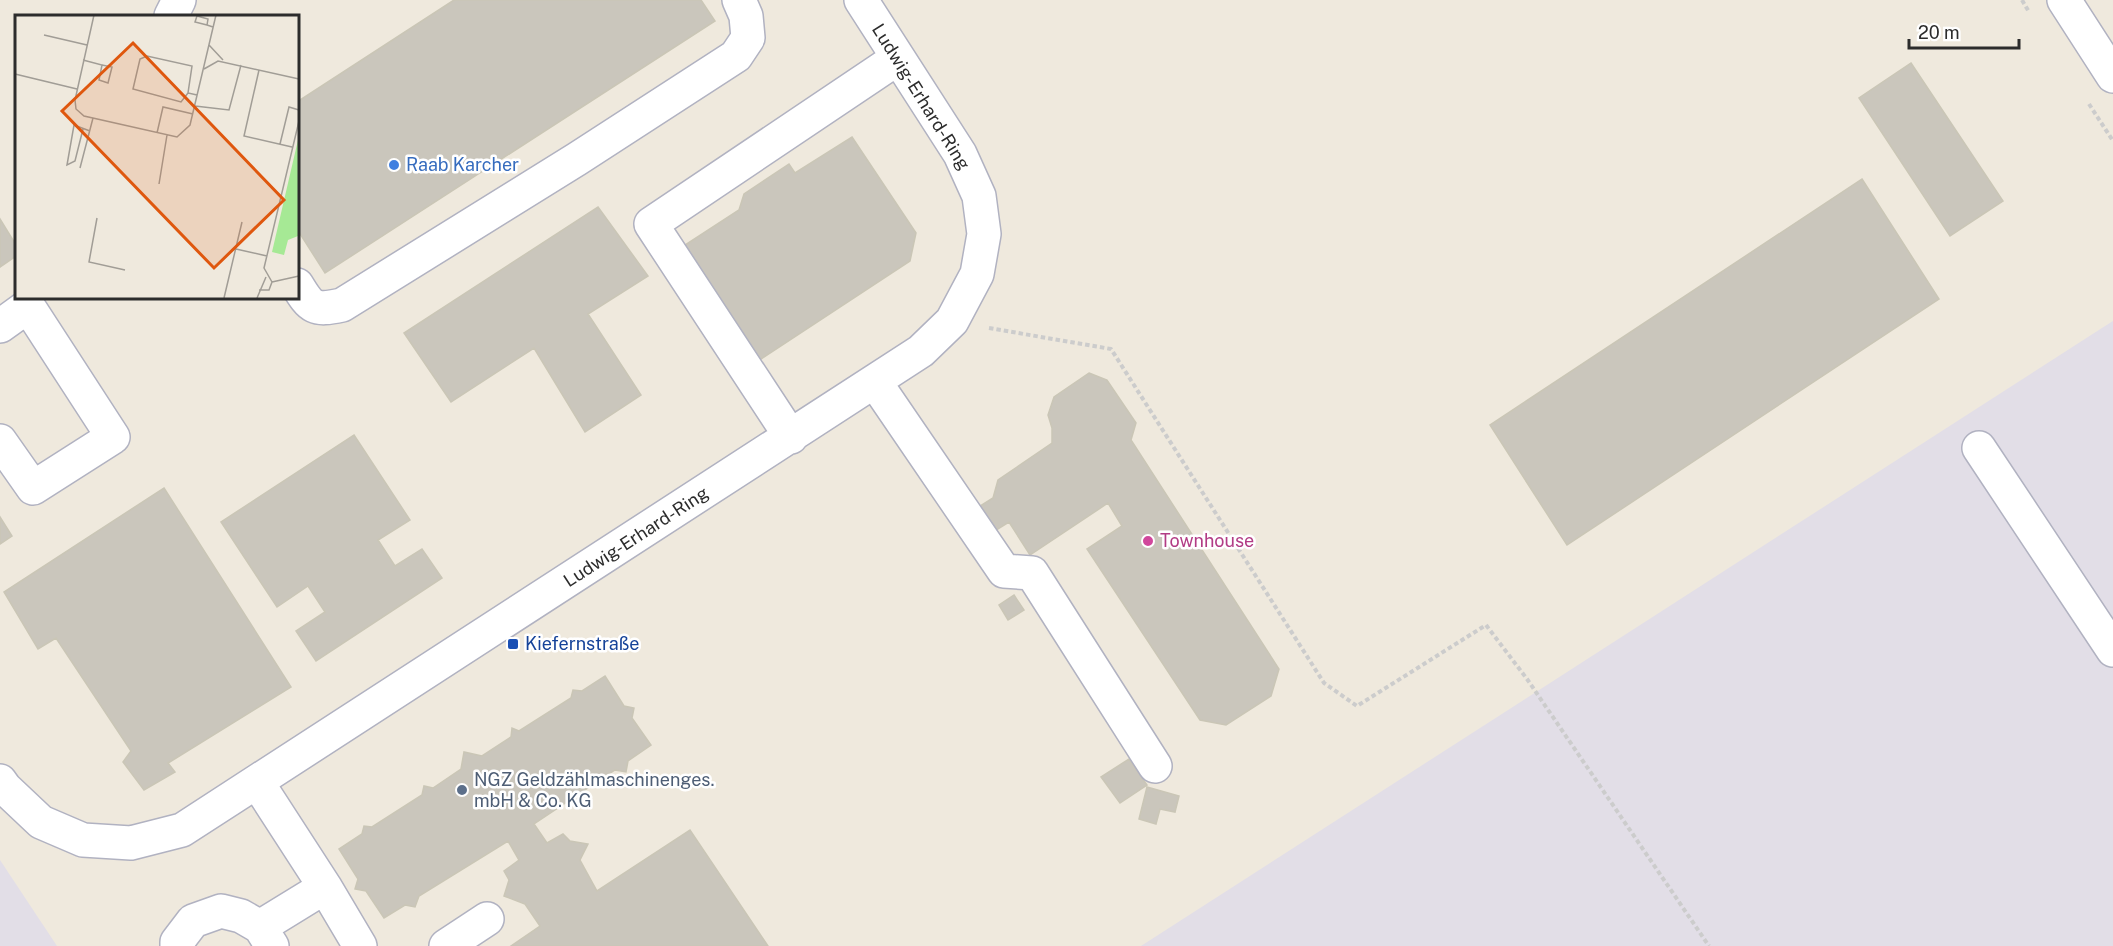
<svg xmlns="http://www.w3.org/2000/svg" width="2113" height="946" font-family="'Public Sans',sans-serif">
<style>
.industrial{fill:#e2dee7}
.building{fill:#cac6bc;stroke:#cac6b6;stroke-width:1.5}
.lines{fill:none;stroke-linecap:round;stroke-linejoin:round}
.minor-casing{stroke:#b1b2c1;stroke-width:36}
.path{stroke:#ccc;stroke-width:4;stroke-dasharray:4.5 3;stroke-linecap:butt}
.minor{stroke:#fff;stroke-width:33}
.shop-dot{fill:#3f7fe0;stroke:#fff;stroke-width:2}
.hotel-dot{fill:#d1479c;stroke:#fff;stroke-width:2}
.transit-dot{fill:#1a4fb4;stroke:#fff;stroke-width:2}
.service-dot{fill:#5c6f8a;stroke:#fff;stroke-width:2}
.labels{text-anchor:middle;stroke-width:5;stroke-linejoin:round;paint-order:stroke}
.street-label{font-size:18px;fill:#2c2c2c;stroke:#fff}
.shop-label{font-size:18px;fill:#366cbe;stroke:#fff;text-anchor:start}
.hotel-label{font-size:18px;fill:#b23c85;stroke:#fff;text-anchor:start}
.transit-label{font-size:18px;fill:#164399;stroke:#fff;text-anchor:start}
.service-label{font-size:18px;fill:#4e5e75;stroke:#fff;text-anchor:start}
.inset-road{fill:none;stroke:#a19d96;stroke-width:1.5}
.view{fill:#df570e;fill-opacity:0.15;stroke:#df570e;stroke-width:3}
.inset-edge{fill:none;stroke:#2c2c2c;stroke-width:3}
</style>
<rect width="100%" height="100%" fill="#efe9dd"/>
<path class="industrial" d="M2113 321V946H1141L2102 328Z
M0 860 57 946H0Z"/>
<path class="building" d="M454 0H701L715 21 325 273 297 229V102Z
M1911 63 2003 201 1950 236 1859 98Z
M852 137 916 233 910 261 755 363 682 247 739 210 744 194 789 164 795 173Z
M1862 179 1939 299 1567 545 1490 425Z
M598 207 648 276 588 314 641 395 585 432 534 348 451 402 404 333Z
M0 219 16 245V256L0 267Z
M1089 373 1107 380 1136 423 1131 440 1279 669 1271 696 1226 725 1200 720 1087 549 1122 526 1108 503 1030 555 1009 522 993 532 977 508 993 498 998 480 1052 443V428L1048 415 1054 397Z
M354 435 410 520 378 540 395 566 422 549 442 578 316 661 296 631 325 612 308 586 277 607 221 522Z
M164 488 291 687 168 763 175 772 144 790 123 762 131 751 56 638 38 649 4 592Z
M0 517 12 536 0 544Z
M1014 595 1024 610 1008 620 999 605Z
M605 676 624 706 634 708 632 718 651 745 628 761 626 772 615 770 534 824 547 843 563 834 570 841 588 844 580 860 597 891 690 830 768 946H511L540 926 525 904 504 896 509 880 504 871 519 860 508 841 419 896 415 907 405 905 384 918 366 891 355 889 358 879 339 849 362 834 364 826 372 827 422 795 424 786 433 788 461 769 464 752 482 756 511 737 512 728 519 731 571 698 573 690 582 691Z
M1129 759 1147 785 1120 803 1101 777Z
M1147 787 1179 796 1175 812 1160 809 1156 824 1139 819Z"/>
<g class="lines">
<g class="minor-casing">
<path id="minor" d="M2064 0 2113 76
M171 16 179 0
M297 285C311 308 314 311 342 305L577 159 736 56 748 38 746 16 739 0
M0 326 28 306 113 437 33 488 0 441
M875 382 1004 571 1032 573 1155 766
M791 437 651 224 898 58
M1979 448 2113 650
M0 781 5 788 41 822 83 840 131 843 182 830 921 351 952 321 977 274 984 234 979 196 960 154 861 0
M257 782 325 887 360 946
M260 927 325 887
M177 946V942L193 921 221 911 241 916 260 927 272 946
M446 946 487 919"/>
</g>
<path class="path" d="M2022 0 2029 12
M2089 104 2113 141
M989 328 1111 349 1324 683 1357 706 1486 625 1527 679 1709 946"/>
<use href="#minor" class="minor"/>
</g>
<circle class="shop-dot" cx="394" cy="165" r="6"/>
<circle class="hotel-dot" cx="1148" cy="541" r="6"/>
<rect class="transit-dot" x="507" y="638" width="12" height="12" rx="3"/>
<circle class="service-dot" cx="462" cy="790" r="6"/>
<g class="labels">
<g class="street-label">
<text transform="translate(921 97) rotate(58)" y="6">Ludwig-Erhard-Ring</text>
<text transform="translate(636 537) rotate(-33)" y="6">Ludwig-Erhard-Ring</text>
</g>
<g class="shop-label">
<text x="406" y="171">Raab Karcher</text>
</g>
<g class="hotel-label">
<text x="1160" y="547">Townhouse</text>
</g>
<g class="transit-label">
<text x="525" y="650">Kiefernstraße</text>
</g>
<g class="service-label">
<text x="474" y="786">NGZ Geldzählmaschinenges.<tspan x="474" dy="21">mbH &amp; Co. KG</tspan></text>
</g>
</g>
<g transform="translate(15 15)">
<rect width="284" height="284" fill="#efe9dd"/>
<path d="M283 125V221L273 225 269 240 257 237Z" fill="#a6e995"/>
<path class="inset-road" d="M79 0 60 85 61 94 69 101 162 122 175 110 201 0M192 10 193 4 182 1 180 7 192 10 198 12M29 20 72 30M194 30 208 45M68 45 87 50 84 65 93 68 97 52 87 50M189 54 203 46 284 64M244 55 229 121 277 132M0 59 62 74M173 78 166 87 118 74 125 44 132 41 177 51 173 78 182 80M180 91 214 95 226 50M68 114 60 146 52 150 59 110 75 116M142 118 148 92 178 99M265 129 274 92 284 95M65 153 78 103M144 169 152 120M82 203 74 247 110 255M221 234 252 241M257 267 249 253 284 106M257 267 284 261M244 275H254L257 267M209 283 227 207M242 283 251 262"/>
<path class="view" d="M118 28 269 185 199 253 47 96Z"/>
<rect width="284" height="284" class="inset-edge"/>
</g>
<path d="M1909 39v9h110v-9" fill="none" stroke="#2c2c2c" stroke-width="3"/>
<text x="1918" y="39" font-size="18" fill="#2c2c2c" stroke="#ffffff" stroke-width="4.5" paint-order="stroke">20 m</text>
</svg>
